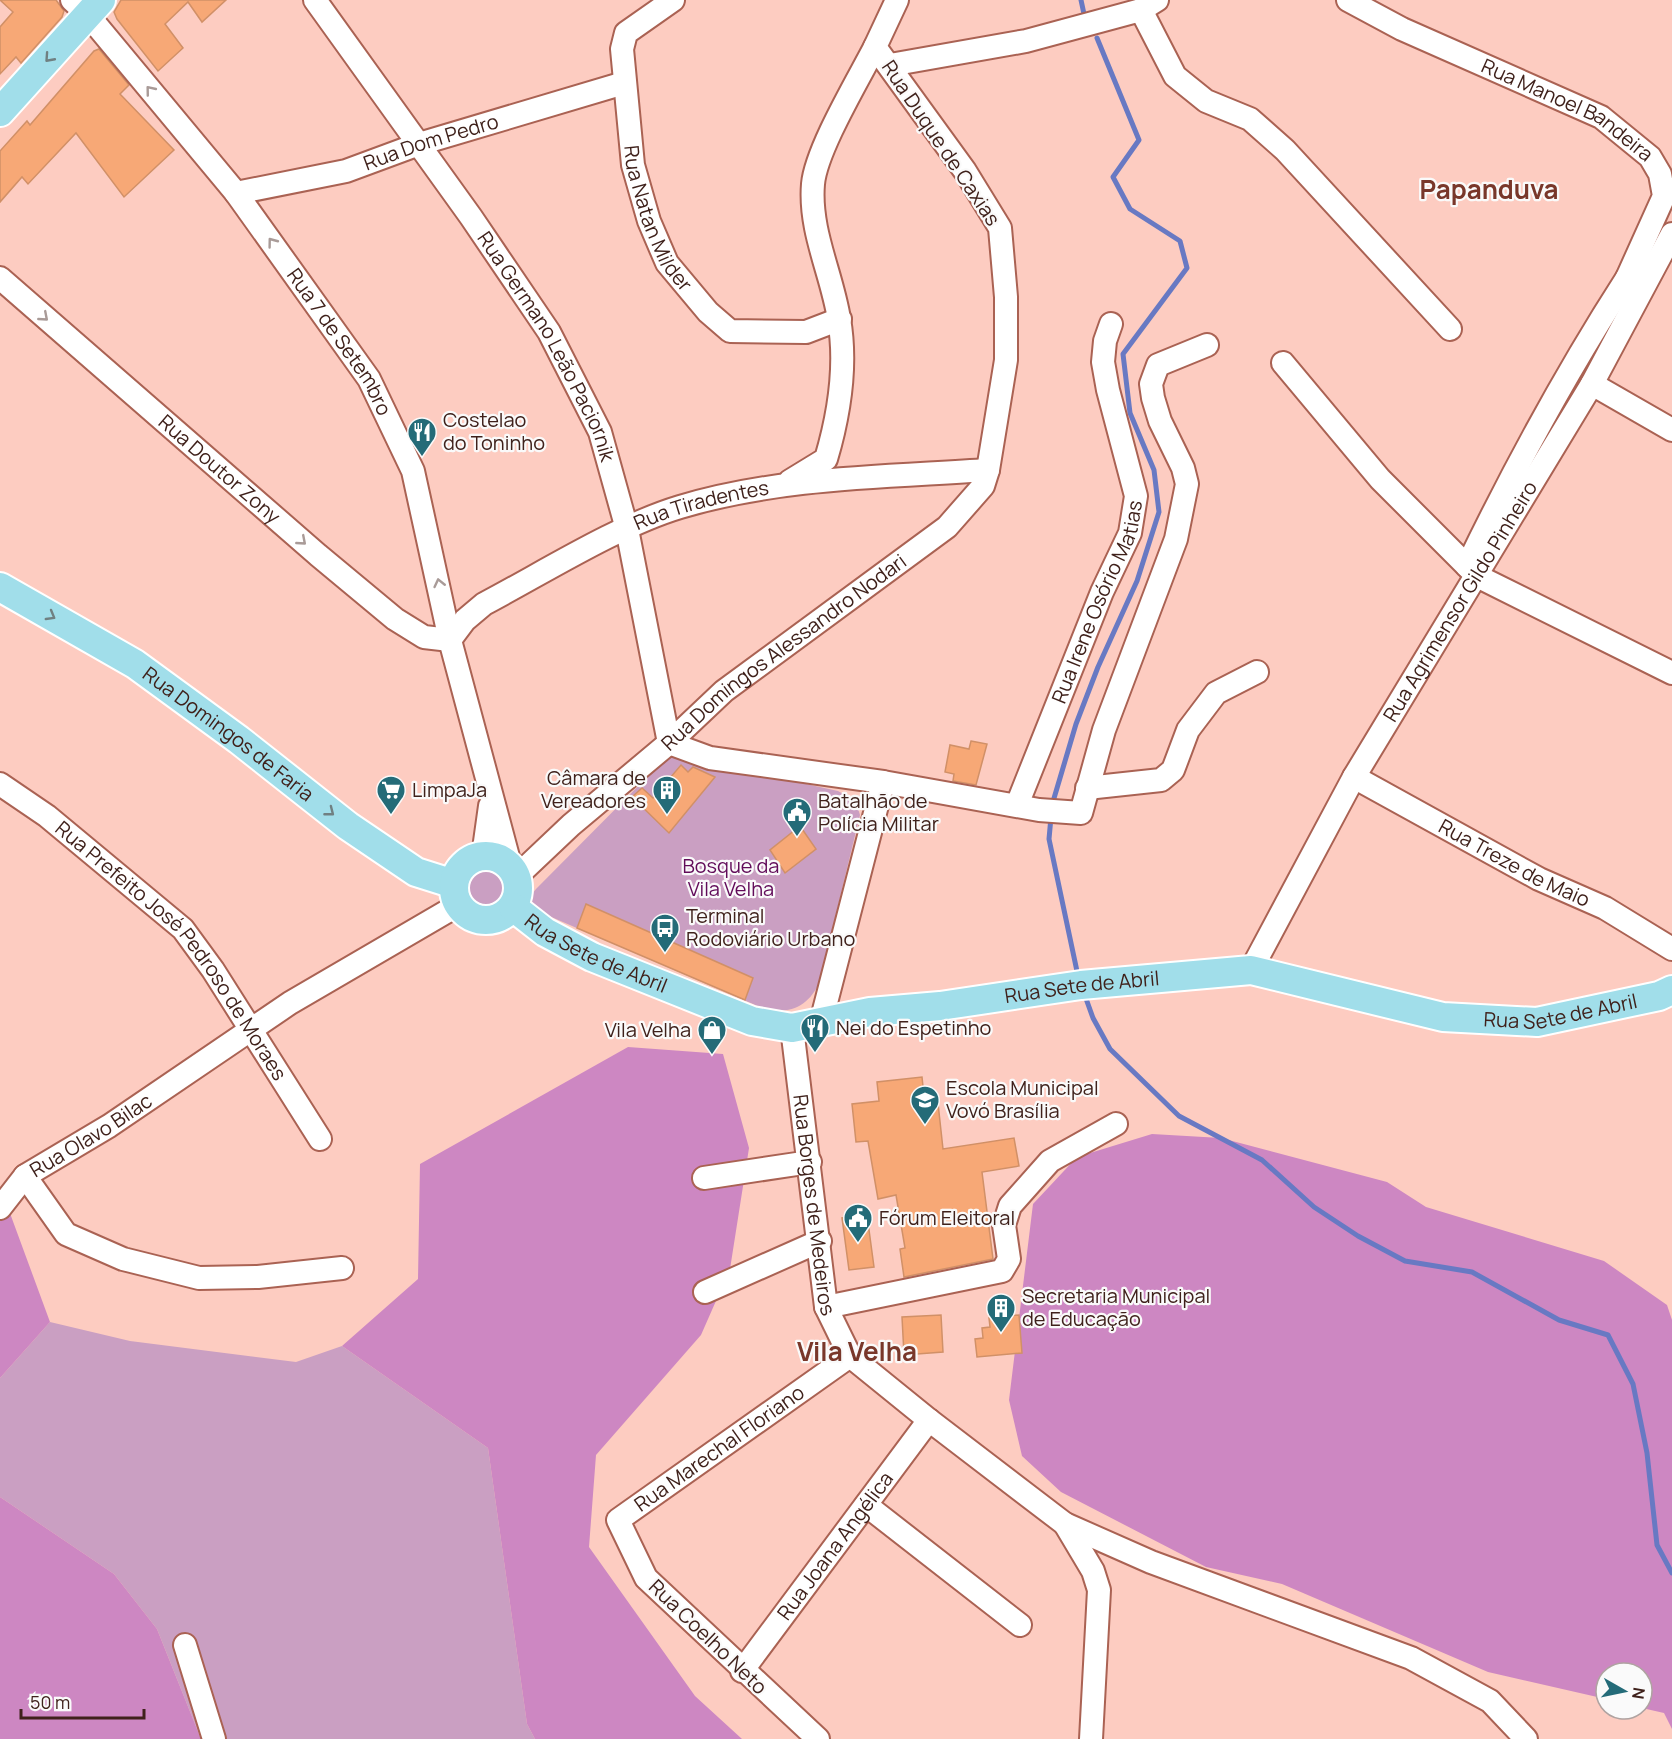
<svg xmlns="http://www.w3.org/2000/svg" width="1672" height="1739" font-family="Manrope,sans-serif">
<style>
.green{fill:#ca9fc2}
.forest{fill:#cd87c2}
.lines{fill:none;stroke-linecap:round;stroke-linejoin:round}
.stream{stroke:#6879c3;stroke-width:5}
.building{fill:#f7a876;stroke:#d19067;stroke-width:1.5}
.minor-casing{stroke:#aa6253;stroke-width:26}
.major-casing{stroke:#fff;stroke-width:32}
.minor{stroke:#fff;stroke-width:22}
.major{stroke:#a1deea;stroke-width:28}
.oneway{stroke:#708082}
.oneway2{stroke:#a99b98}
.labels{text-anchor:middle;stroke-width:4.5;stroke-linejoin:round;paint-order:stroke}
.street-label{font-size:20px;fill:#3f211b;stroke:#fafafa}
.poi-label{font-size:20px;fill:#3f211b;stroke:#fafafa;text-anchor:start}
.park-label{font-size:20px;fill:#610b59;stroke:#fafafa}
.district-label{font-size:26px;font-weight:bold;fill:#79372a;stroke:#fafafa}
</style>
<rect width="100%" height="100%" fill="#fdccc1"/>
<path class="green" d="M670 754 838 791C849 797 857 802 860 815L819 984C807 1006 794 1012 769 1011L542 913 532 904V894L536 889Z
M464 888a22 22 0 1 1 44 0a22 22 0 1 1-44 0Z
M50 1322 130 1341 296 1362 342 1346 488 1448 527 1724 535 1739H201L157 1629 114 1574 0 1497V1378Z"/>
<path class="forest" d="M628 1047 723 1054 749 1148 730 1269 701 1335 596 1455 589 1547 695 1696 742 1739H535L527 1724 488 1448 342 1346 418 1279 420 1164Z
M1152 1134 1221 1138 1387 1182 1426 1207 1604 1261 1667 1305 1672 1320V1729L1664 1713 1642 1708V1673H1606V1699L1488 1672 1282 1584 1206 1567 1061 1492 1022 1456 1009 1400 1033 1204 1077 1157Z
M0 1199 11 1216 50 1322 0 1378Z
M0 1497 114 1574 157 1629 201 1739H0Z"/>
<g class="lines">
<path class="stream" d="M1081 0 1084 14
M1052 805 1076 724 1098 667 1137 581 1159 512 1154 470 1130 413 1123 354 1187 268 1180 241 1130 209 1113 177 1139 140 1097 38
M1051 817 1049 839 1078 976
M1084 993 1093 1018 1110 1049 1179 1116 1262 1160 1314 1207 1358 1236 1405 1261 1472 1272 1559 1320 1608 1335 1633 1384 1647 1453 1657 1545 1672 1573"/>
</g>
<path class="building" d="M0 0H56L64 11 62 17 21 63 16 57 0 74V27L13 12Z
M121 0H226L202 22 188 2 165 24 183 48 158 71 117 19 114 12Z
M99 49 129 85 120 94 174 150 124 197 76 133 28 184 22 177 0 202V151L27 121 30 125 94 51Z
M971 741 987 744 976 785 953 781 954 774 945 772 950 745 969 749Z
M681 765 688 772 693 767 715 777 669 833 632 797 642 788 653 798Z
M800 826 816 849 785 873 770 850Z
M586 904 753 978 745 1000 577 928Z
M922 1077 924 1096 937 1094 943 1149 1014 1138 1019 1166 982 1172 993 1259 904 1277 900 1249 905 1248 896 1195 878 1199 868 1141 856 1142 852 1104 879 1101 877 1082Z
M867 1215 874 1267 849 1270 842 1218Z
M941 1315 943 1352 904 1355 902 1317Z
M1019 1315 1022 1353 977 1357 975 1339 983 1338 982 1328 990 1327 989 1318Z"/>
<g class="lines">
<g class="minor-casing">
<g id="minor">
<path id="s1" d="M72 0 88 15 236 193 369 379 413 471 450 640 511 868"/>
<path id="s2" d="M315 0 471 217 549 332 600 432 627 529 669 743"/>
<path id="s3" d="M673 0 626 33 622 49 633 165 649 221 667 263 708 312 730 331 806 332 840 319"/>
<path id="s4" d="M1348 0 1402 29 1601 117 1650 157 1660 174 1664 196 1627 278 1640 290"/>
<path d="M1141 10 1175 76 1206 101 1250 119 1285 150 1450 329"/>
<path d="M890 65 1026 41 1141 10 1157 0"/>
<path id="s5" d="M236 193 346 171 419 144 624 83"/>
<path id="s6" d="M0 278 318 555 395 619 424 637 450 640"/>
<path d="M1283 363 1380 479 1477 576 1672 673"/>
<path d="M1592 384 1672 430"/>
<path d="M790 481 826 459C839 415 847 365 839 319 832 274 809 231 813 184 816 150 858 80 875 47"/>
<path d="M1467 566C1515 467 1567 371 1627 278"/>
<path id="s7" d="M450 640 465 620 484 604C543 573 617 526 680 507 780 477 885 477 988 470"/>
<path d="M669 743 710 758 883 782 1039 810 1081 813 1104 730 1176 539 1187 484 1183 468 1160 421 1153 398 1151 384 1158 365 1207 345"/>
<path id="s8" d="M1354 777 1539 879 1605 908 1672 949"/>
<path id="s9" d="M0 784 47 816 183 929 213 970 320 1139"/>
<path d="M1087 788 1161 780 1173 770 1188 730 1216 693 1257 672"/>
<path id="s10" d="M1017 805 1102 592 1130 533 1136 496 1108 390 1103 362 1105 341 1111 324"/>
<path d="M483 856 490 806"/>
<path id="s11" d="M516 877 571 825 669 743 724 691 947 527 983 486 988 470 1006 360V297L1000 228 965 171 875 47 897 0"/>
<path id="s12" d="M1251 970 1354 777 1592 384 1672 234"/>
<path d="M821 1022 883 782"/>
<path id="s13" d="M792 1028 826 1307 850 1356 929 1420 1065 1524 1151 1562 1411 1658 1490 1701 1526 1739"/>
<path d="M25 1176 66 1234 123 1259 199 1278 258 1277 342 1268"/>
<path d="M704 1178 810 1162"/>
<path id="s14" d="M0 1208 25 1176 109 1126 290 1003 458 905"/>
<path d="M705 1292 820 1241"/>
<path d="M826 1307 1002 1271 1009 1259 1004 1225 1010 1206 1050 1161 1116 1124"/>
<path d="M866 1505 1020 1625"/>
<path d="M1065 1524 1093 1571 1099 1590 1091 1739"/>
<path d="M185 1645 214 1739"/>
<path id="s15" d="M742 1671 929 1420"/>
<path id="s16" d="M818 1739 646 1578 618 1520 850 1356"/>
</g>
</g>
<g class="major-casing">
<g id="major">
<path d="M0 112 101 0"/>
<path id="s17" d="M0 587 135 664 239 740 348 826 416 872 454 884"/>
<circle cx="486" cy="888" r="32"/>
<path id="s18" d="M513 907 545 932 592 957 752 1021 792 1028 870 1012 940 1006 1081 985 1251 970 1443 1017 1537 1022 1659 996 1672 990"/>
</g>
</g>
<use href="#minor" class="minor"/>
<use href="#major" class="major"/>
</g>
<defs><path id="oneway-chevron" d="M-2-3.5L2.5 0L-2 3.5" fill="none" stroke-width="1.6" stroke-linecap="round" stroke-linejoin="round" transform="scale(1.5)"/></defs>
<g class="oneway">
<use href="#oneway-chevron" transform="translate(49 58) rotate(132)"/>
<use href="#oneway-chevron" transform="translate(51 616) rotate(30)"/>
<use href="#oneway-chevron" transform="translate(330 812) rotate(38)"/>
</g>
<g class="oneway2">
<use href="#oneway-chevron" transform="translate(150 90) rotate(-129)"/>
<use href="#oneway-chevron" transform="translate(272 242) rotate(-127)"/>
<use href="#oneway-chevron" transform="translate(44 317) rotate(41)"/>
<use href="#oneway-chevron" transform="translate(302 541) rotate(41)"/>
<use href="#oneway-chevron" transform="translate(439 583) rotate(-103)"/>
</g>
<defs>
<g id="restaurant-pin" transform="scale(1.5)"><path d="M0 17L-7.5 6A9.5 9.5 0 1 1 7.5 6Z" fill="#246b78" stroke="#fafafa"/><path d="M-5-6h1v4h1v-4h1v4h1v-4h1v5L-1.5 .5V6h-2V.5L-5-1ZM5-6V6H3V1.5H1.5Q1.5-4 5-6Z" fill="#fff"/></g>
<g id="supermarket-pin" transform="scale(1.5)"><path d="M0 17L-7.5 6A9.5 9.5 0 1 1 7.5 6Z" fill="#246b78" stroke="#fafafa"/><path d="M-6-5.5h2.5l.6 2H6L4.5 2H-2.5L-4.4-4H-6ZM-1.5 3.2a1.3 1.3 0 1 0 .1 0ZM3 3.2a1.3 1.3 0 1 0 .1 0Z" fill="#fff"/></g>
<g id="building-pin" transform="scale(1.5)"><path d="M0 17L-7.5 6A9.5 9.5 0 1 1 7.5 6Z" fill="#246b78" stroke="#fafafa"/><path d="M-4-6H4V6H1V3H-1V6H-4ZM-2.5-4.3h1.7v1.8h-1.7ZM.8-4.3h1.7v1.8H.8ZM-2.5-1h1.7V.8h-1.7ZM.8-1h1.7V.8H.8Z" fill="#fff"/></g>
<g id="civic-pin" transform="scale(1.5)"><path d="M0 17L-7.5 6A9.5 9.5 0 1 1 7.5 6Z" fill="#246b78" stroke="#fafafa"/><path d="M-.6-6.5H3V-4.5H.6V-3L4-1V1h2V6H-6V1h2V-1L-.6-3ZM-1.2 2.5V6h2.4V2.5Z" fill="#fff"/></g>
<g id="bus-pin" transform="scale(1.5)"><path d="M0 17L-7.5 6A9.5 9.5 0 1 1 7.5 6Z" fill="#246b78" stroke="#fafafa"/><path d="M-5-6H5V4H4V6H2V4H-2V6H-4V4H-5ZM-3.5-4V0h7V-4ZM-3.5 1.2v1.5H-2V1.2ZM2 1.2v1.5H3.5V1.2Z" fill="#fff"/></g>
<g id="shop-pin" transform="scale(1.5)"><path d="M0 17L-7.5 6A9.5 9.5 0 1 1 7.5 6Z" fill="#246b78" stroke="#fafafa"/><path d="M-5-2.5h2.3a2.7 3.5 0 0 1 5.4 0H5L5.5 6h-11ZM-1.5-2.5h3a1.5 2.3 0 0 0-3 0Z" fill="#fff"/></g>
<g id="school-pin" transform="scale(1.5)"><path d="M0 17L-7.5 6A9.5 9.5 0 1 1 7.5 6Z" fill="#246b78" stroke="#fafafa"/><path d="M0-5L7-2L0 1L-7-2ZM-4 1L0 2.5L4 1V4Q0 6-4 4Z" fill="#fff"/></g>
</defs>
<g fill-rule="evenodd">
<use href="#restaurant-pin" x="422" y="432"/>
<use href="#supermarket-pin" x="391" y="790"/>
<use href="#building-pin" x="667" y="790"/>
<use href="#civic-pin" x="797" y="812"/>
<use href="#bus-pin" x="665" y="928"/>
<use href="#restaurant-pin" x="815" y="1028"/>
<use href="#shop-pin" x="712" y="1030"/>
<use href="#school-pin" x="925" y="1100"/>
<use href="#civic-pin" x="858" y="1218"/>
<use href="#building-pin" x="1001" y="1308"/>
</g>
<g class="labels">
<g class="street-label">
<text dy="7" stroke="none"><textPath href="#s4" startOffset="246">Rua Manoel Bandeira</textPath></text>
<text dy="7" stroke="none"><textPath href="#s5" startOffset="202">Rua Dom Pedro</textPath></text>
<text transform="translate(941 143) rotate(56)" y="7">Rua Duque de Caxias</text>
<text dy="7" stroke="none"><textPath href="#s3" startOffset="249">Rua Natan Milder</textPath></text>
<text dy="7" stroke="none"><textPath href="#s1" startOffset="435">Rua 7 de Setembro</textPath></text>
<text dy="7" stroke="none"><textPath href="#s2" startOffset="418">Rua Germano Leão Paciornik</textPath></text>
<text dy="7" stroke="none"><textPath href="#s6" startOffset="291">Rua Doutor Zony</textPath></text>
<text dy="7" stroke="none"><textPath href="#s7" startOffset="290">Rua Tiradentes</textPath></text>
<text dy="7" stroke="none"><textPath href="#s10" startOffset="219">Rua Irene Osório Matias</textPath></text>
<text dy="7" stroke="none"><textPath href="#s12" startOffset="424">Rua Agrimensor Gildo Pinheiro</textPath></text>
<text dy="7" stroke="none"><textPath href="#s11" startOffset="350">Rua Domingos Alessandro Nodari</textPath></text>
<text dy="7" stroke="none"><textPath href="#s17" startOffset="272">Rua Domingos de Faria</textPath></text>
<text dy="7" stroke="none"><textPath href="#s8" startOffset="182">Rua Treze de Maio</textPath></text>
<text dy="7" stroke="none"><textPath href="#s18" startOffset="96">Rua Sete de Abril</textPath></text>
<text dy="7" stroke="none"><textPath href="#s9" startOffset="242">Rua Prefeito José Pedroso de Moraes</textPath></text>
<text dy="7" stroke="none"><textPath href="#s18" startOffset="600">Rua Sete de Abril</textPath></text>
<text dy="7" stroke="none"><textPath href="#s18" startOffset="1086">Rua Sete de Abril</textPath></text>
<text dy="7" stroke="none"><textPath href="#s14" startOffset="118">Rua Olavo Bilac</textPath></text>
<text dy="7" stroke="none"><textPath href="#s13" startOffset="178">Rua Borges de Medeiros</textPath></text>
<text dy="7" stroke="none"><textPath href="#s16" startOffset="424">Rua Marechal Floriano</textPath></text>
<text dy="7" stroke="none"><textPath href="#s15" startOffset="156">Rua Joana Angélica</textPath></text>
<text transform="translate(708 1637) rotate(44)" y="7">Rua Coelho Neto</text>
</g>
<g class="poi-label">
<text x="443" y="427">Costelao<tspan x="443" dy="23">do Toninho</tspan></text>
<text x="646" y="785" text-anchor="end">Câmara de<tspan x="646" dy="23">Vereadores</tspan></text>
<text x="412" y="797">LimpaJa</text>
<text x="818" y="808">Batalhão de<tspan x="818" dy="23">Polícia Militar</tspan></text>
<text x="686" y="923">Terminal<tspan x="686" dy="23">Rodoviário Urbano</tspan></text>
<text x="836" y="1035">Nei do Espetinho</text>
<text x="691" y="1037" text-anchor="end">Vila Velha</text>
<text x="946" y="1095">Escola Municipal<tspan x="946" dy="23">Vovó Brasília</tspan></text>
<text x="879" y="1225">Fórum Eleitoral</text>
<text x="1022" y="1303">Secretaria Municipal<tspan x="1022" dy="23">de Educação</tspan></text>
</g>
<g class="park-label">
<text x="731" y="873">Bosque da<tspan x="731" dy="23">Vila Velha</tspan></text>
</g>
<g class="district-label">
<text x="1489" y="199">Papanduva</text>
<text x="857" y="1361">Vila Velha</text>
</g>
</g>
<g transform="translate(1624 1691) rotate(99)"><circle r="28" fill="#fafafa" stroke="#afa3a1" stroke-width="1.5"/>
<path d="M0-4.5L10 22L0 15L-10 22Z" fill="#246b78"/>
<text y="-9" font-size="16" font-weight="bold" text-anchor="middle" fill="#3f211b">N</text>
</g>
<path d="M21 1709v9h123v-9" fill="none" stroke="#3f211b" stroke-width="3"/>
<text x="30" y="1709" font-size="18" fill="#3f211b" stroke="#fafafa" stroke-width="4.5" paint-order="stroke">50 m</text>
</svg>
